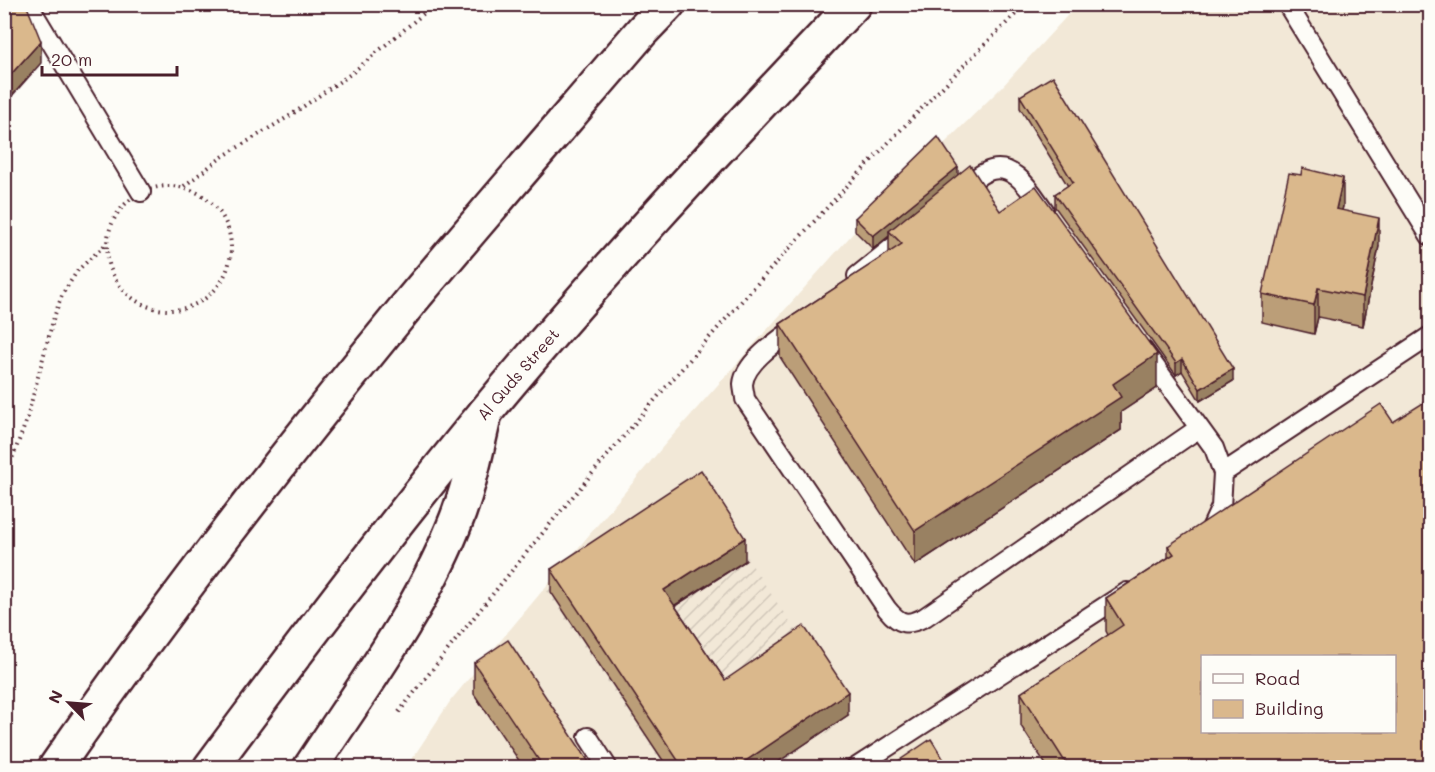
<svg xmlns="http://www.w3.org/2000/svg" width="1435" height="772" font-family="Mali,sans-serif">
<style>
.built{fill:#f2e8d7;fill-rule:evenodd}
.industrial{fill:url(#industrial-furrows)}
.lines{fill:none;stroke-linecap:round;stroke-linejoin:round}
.service-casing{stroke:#4a1f2b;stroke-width:22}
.tertiary-casing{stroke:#4a1f2b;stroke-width:38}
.secondary-casing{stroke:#4a1f2b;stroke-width:38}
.path{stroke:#4a1f2b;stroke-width:4;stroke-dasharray:1.5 4.5;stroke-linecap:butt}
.service{stroke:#fdfcf7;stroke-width:18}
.tertiary{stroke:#fdfcf7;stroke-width:33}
.secondary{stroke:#fdfcf7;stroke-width:33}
.wall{fill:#bb9e78;stroke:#4a1f2b;stroke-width:1.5}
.shaded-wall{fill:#998162;stroke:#4a1f2b;stroke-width:1.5}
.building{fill:#dab88c;stroke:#4a1f2b;stroke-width:1.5;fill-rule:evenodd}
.labels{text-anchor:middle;stroke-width:4.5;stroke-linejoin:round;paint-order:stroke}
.street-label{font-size:16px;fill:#4a1f2b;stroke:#fdfcf7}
</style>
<defs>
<pattern id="industrial-furrows" width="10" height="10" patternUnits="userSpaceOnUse" patternTransform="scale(1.5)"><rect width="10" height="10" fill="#f2e8d7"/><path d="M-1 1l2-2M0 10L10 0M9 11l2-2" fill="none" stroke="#d1c7b9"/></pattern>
</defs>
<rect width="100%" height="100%" fill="#fdfcf7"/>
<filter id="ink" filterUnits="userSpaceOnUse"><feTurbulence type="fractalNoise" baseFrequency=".0167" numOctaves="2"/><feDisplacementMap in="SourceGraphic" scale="12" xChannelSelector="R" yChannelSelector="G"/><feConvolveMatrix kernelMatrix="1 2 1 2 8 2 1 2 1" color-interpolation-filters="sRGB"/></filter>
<g filter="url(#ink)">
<path class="built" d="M1077 5H1430V767L406 768 451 700 666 443 855 231 1001 88ZM1202 656H1394V732H1202Z"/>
<path class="industrial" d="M699 486 853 716 777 767H664L546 590Z"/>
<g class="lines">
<g class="service-casing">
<path id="service" d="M28 4 141 192
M1287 4 1430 236
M959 192C967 186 976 176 986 172 1013 159 1031 192 1044 210
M857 276 908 235
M799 325C782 338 745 361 743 384 743 389 745 395 745 399L887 609C900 625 907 626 925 617L1199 428
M1143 350 1214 448 1223 473 1221 507 1208 535
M1223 473 1430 336
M588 737 608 768
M855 768 1127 592"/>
</g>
<g class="tertiary-casing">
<path id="tertiary" d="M310 768C361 690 418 614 453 528 469 490 476 452 485 413"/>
</g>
<g class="secondary-casing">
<path id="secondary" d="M55 768C166 607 287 452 411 301 487 210 565 121 642 31L668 4
M210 768C299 648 389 529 484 414 601 272 728 138 854 4"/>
</g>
<path class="path" d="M107 248a62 62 0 1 1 124 0a62 62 0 1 1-124 0Z
M184 186 222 157 291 115 352 73 435 4
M4 480 26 422 54 317 63 293 78 270 106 244
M399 712C593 464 800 224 1026 4"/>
<use href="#service" class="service"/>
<use href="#tertiary" class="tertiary"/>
<use href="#secondary" class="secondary"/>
</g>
<path class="wall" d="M1020 96 1233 381 1200 401 1182 371 1176 375 1055 207V194L1068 186 1020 108Z
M958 175 1000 211 1157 388 1121 412V430L915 565 780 357V324L889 253V236L873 249 855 231V218Z
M1301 175 1343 206 1342 210 1379 246 1363 326 1318 317 1314 334 1262 322V294Z
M1168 546 1431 768H1048L1021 726V693L1108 635 1106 631V598L1168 558Z
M745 561 675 606 725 680 848 715 769 768H668L551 592V569Z
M474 663 593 768H524L474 694Z"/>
<path class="shaded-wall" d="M41 41V63L4 105V82Z
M958 167V179L889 231V236L873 249V236Z
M1343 178V206L1336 237V209Z
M1379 218V246L1363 326V297Z
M1318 288V317L1314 334V305Z
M1157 354V388L1121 412V430L915 565V531L1113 384Z
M1182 359V371L1176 375V363Z
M1233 369V381L1200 401V389Z
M745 538V561L664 612V590Z
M848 692V715L769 768H735Z
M1106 760V768H1095Z"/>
<path class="building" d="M4 4H26L41 41 4 82Z
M1053 76 1233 369 1200 389 1182 359 1176 363 1055 194 1073 182 1020 96Z
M938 137 958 167 873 236 855 218Z
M970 165 1000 211 1036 186 1157 354 1113 384 1121 397 915 531 780 324 902 244 889 231Z
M1302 168 1343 178 1336 209 1379 218 1363 297 1318 288 1314 305 1262 294 1289 173 1301 175Z
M1431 398V768H1273L1271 765 1267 768H1110L1106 760 1095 768H1069L1021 693 1123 625 1106 598 1174 554 1168 546 1381 404 1393 422ZM1203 657H1395V732H1203Z
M701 470 745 538 664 590 725 680 804 626 848 692 735 768H683L551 569Z
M508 640 593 768H544L474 663Z
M931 739 949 768H888Z"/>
</g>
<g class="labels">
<g class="street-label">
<text transform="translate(518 374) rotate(-49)" y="6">Al Quds Street</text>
</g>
</g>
<rect width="1435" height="772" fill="none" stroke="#fdfcf7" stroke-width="24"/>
<rect x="12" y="12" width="1411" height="748" fill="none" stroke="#4a1f2b" stroke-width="2" filter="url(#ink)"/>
<rect x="1201" y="655" width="195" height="78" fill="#fdfcf7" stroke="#b5a4a5" stroke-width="1.5"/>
<rect x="1213" y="674" width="30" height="9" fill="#fdfcf7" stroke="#b5a4a5" stroke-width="1.5"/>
<text x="1255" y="685" font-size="18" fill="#4a1f2b">Road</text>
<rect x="1213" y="700" width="30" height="18" fill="#dab88c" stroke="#b5a4a5" stroke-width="1.5"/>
<text x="1255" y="715" font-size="18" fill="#4a1f2b">Building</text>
<g transform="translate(69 703) rotate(295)" stroke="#fdfcf7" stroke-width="4.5" paint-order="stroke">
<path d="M0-4.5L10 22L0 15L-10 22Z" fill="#4a1f2b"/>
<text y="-9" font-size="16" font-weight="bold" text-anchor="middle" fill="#4a1f2b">N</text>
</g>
<path d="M42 66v9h135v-9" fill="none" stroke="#4a1f2b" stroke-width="3"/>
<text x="51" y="66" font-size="18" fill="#4a1f2b" stroke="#fdfcf7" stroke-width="4.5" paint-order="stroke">20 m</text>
</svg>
